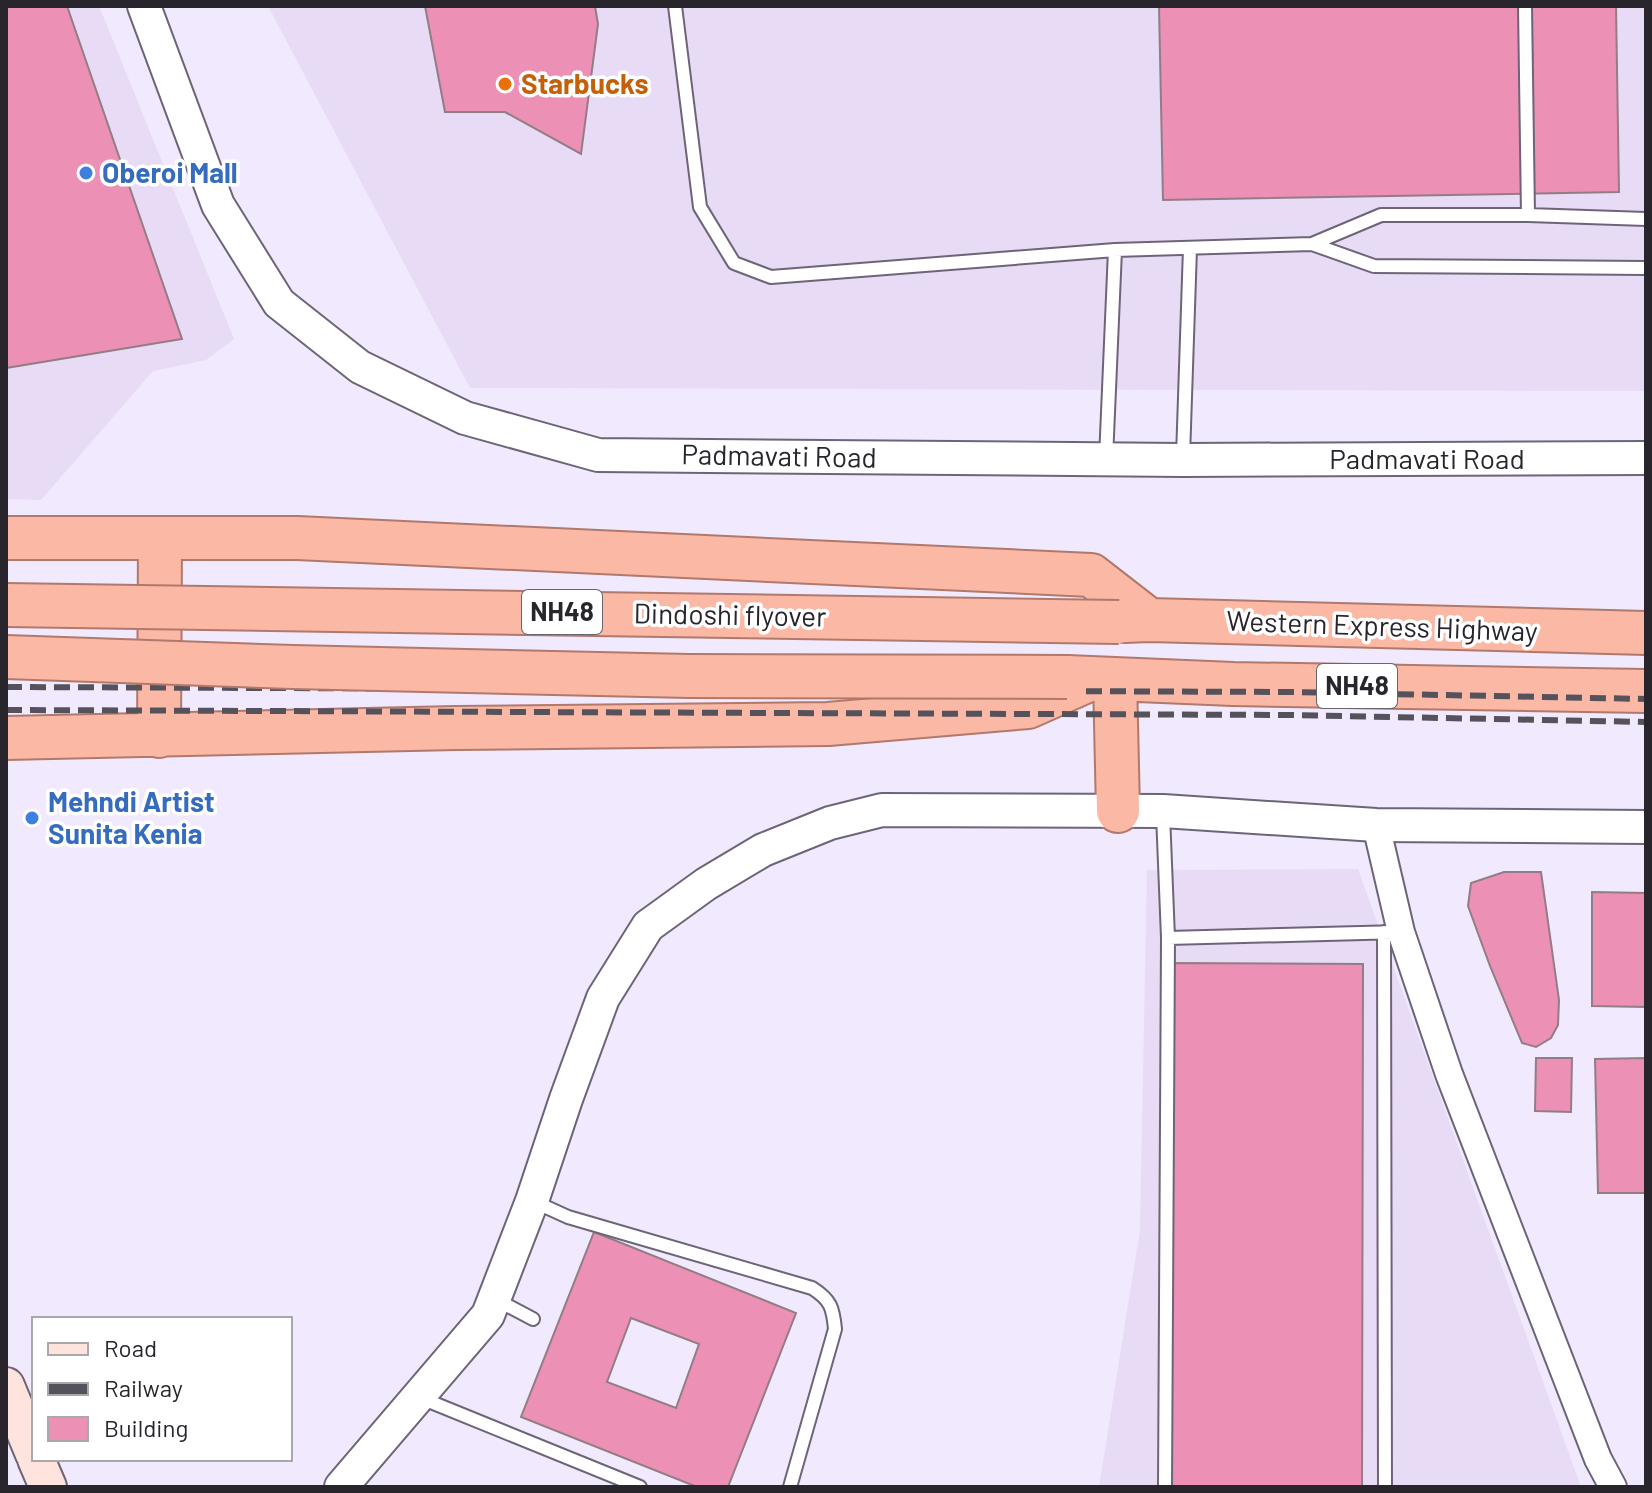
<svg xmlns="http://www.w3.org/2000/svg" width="1652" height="1493" font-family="Barlow,sans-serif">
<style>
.built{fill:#e7dbf6}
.building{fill:#ec90b5;stroke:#927d84;stroke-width:2;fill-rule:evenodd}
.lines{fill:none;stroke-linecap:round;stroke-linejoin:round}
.service-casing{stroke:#6d6577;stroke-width:16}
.minor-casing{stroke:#6d6577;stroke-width:30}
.tertiary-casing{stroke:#6d6577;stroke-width:36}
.secondary-casing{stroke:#6d6577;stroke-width:40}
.trunk-casing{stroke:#b0796c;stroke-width:46}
.service{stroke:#fff;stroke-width:12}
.minor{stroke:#fff;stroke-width:26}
.tertiary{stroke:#fff;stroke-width:32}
.secondary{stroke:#fee4dd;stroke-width:36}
.trunk{stroke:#fbb8a4;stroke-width:42}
.rail{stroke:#56525c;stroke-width:6;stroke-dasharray:16 8;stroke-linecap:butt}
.trunk-bridge-casing{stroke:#b0796c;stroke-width:46;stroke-linecap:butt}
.trunk-bridge{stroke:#fbb8a4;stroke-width:42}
.food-dot{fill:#e8710a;stroke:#fff;stroke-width:3}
.shop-dot{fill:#3f7fe0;stroke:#fff;stroke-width:3}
.labels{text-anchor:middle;stroke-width:7;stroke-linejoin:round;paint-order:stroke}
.shield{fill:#fff;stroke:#68666b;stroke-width:2}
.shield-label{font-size:26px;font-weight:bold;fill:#28252c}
.food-label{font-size:28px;font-weight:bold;fill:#c56008;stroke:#fff;text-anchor:start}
.shop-label{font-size:28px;font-weight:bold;fill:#366cbe;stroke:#fff;text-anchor:start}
.street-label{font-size:28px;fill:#28252c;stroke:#fff}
</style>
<rect width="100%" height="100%" fill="#f1e9fd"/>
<path class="built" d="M6 6H99L234 339 206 360 153 371 41 500 6 499Z
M268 6H1646V391L470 388Z
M1358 869 1581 1487H1099L1140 1230 1147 870Z"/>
<path class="building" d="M6 6H67L182 339 6 368Z
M425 6H595L598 24 581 154 505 112H445Z
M1159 6H1616L1619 192 1163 200Z
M1504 872H1541L1559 1000 1558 1025 1551 1038 1536 1047 1522 1043 1490 966 1468 906 1471 883Z
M1592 892 1646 893V1007L1592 1006Z
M1171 963 1363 964 1362 1487H1170Z
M1536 1058H1572L1571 1112 1535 1111Z
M1646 1058V1193H1598L1595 1059Z
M594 1232 796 1313 728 1487H697L521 1417ZM631 1318 699 1344 676 1408 607 1382Z"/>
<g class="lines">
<g class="service-casing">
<path id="service" d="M675 6 700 207 734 263 771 277 1115 250 1312 244 1381 215H1528L1646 219
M1525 6 1528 215
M1312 244 1374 266 1646 268
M1183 457 1190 248
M1106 459 1115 250
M1163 814 1168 938
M1384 932 1385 1487
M535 1202 568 1217 812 1288C831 1300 833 1308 835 1329L790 1487
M497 1300 533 1319
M421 1398 640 1487
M1165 1487 1168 938 1401 932"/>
</g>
<g class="minor-casing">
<path id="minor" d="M1376 825 1401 932 1449 1074 1598 1459 1613 1487"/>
</g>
<g class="tertiary-casing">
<path id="tertiary" d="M144 6 218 205 279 303 360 367 465 418 598 455 1183 460 1646 458
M341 1487 488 1315 532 1201 566 1099 603 998 648 926 706 884 763 850 830 823 882 810 1163 811 1376 825 1646 827"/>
</g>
<g class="secondary-casing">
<path id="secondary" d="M6 1386 34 1454
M36 1459 48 1487"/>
</g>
<g class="trunk-casing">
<path id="trunk" d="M6 538H297L1091 575 1149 620
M1124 621 1149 620 1646 633
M1067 677 1233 684 1646 691
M1115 679 1118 811
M159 736 160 539
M6 738 456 728 828 724 1028 707 1091 679"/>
</g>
<use href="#service" class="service"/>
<use href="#minor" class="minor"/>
<use href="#tertiary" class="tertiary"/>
<use href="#secondary" class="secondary"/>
<use href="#trunk" class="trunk"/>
<path class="rail" d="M6 687 1289 692 1646 699
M6 710 1288 715 1646 722"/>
<g class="trunk-bridge-casing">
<path id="trunk-bridge" d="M6 605 1119 622
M6 657 293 667 689 676 1067 677"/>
</g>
<use href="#trunk-bridge" class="trunk-bridge"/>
</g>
<circle class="food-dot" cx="505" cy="84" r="8"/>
<g class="shop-dot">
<circle cx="86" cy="173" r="8"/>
<circle cx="32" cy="818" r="8"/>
</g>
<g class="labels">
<g class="shield">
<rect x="522" y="590" width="80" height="44" rx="6"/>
<rect x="1317" y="664" width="80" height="44" rx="6"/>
</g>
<g class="shield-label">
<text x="562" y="621">NH48</text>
<text x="1357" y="695">NH48</text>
</g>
<g class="food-label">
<text x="521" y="94">Starbucks</text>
</g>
<g class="shop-label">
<text x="102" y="183">Oberoi Mall</text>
<text x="48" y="812">Mehndi Artist<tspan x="48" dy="32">Sunita Kenia</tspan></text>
</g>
<g class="street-label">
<text transform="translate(779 456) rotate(1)" y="10">Padmavati Road</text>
<text x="1427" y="469">Padmavati Road</text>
<text transform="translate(730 615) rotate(1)" y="10">Dindoshi flyover</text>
<text transform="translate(1382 626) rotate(2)" y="10">Western Express Highway</text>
</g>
</g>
<rect width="1652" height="1493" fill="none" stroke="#28252c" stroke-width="16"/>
<rect x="32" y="1317" width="260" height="144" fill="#ffffff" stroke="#a9a8ab" stroke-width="2"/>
<rect x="48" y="1343" width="40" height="12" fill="#fee4dd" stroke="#a9a8ab" stroke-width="2"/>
<text x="104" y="1357" font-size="24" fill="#28252c">Road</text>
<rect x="48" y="1383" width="40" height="12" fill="#56525c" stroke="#a9a8ab" stroke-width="2"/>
<text x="104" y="1397" font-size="24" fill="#28252c">Railway</text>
<rect x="48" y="1417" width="40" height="24" fill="#ec90b5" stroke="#a9a8ab" stroke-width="2"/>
<text x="104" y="1437" font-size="24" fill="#28252c">Building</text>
</svg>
